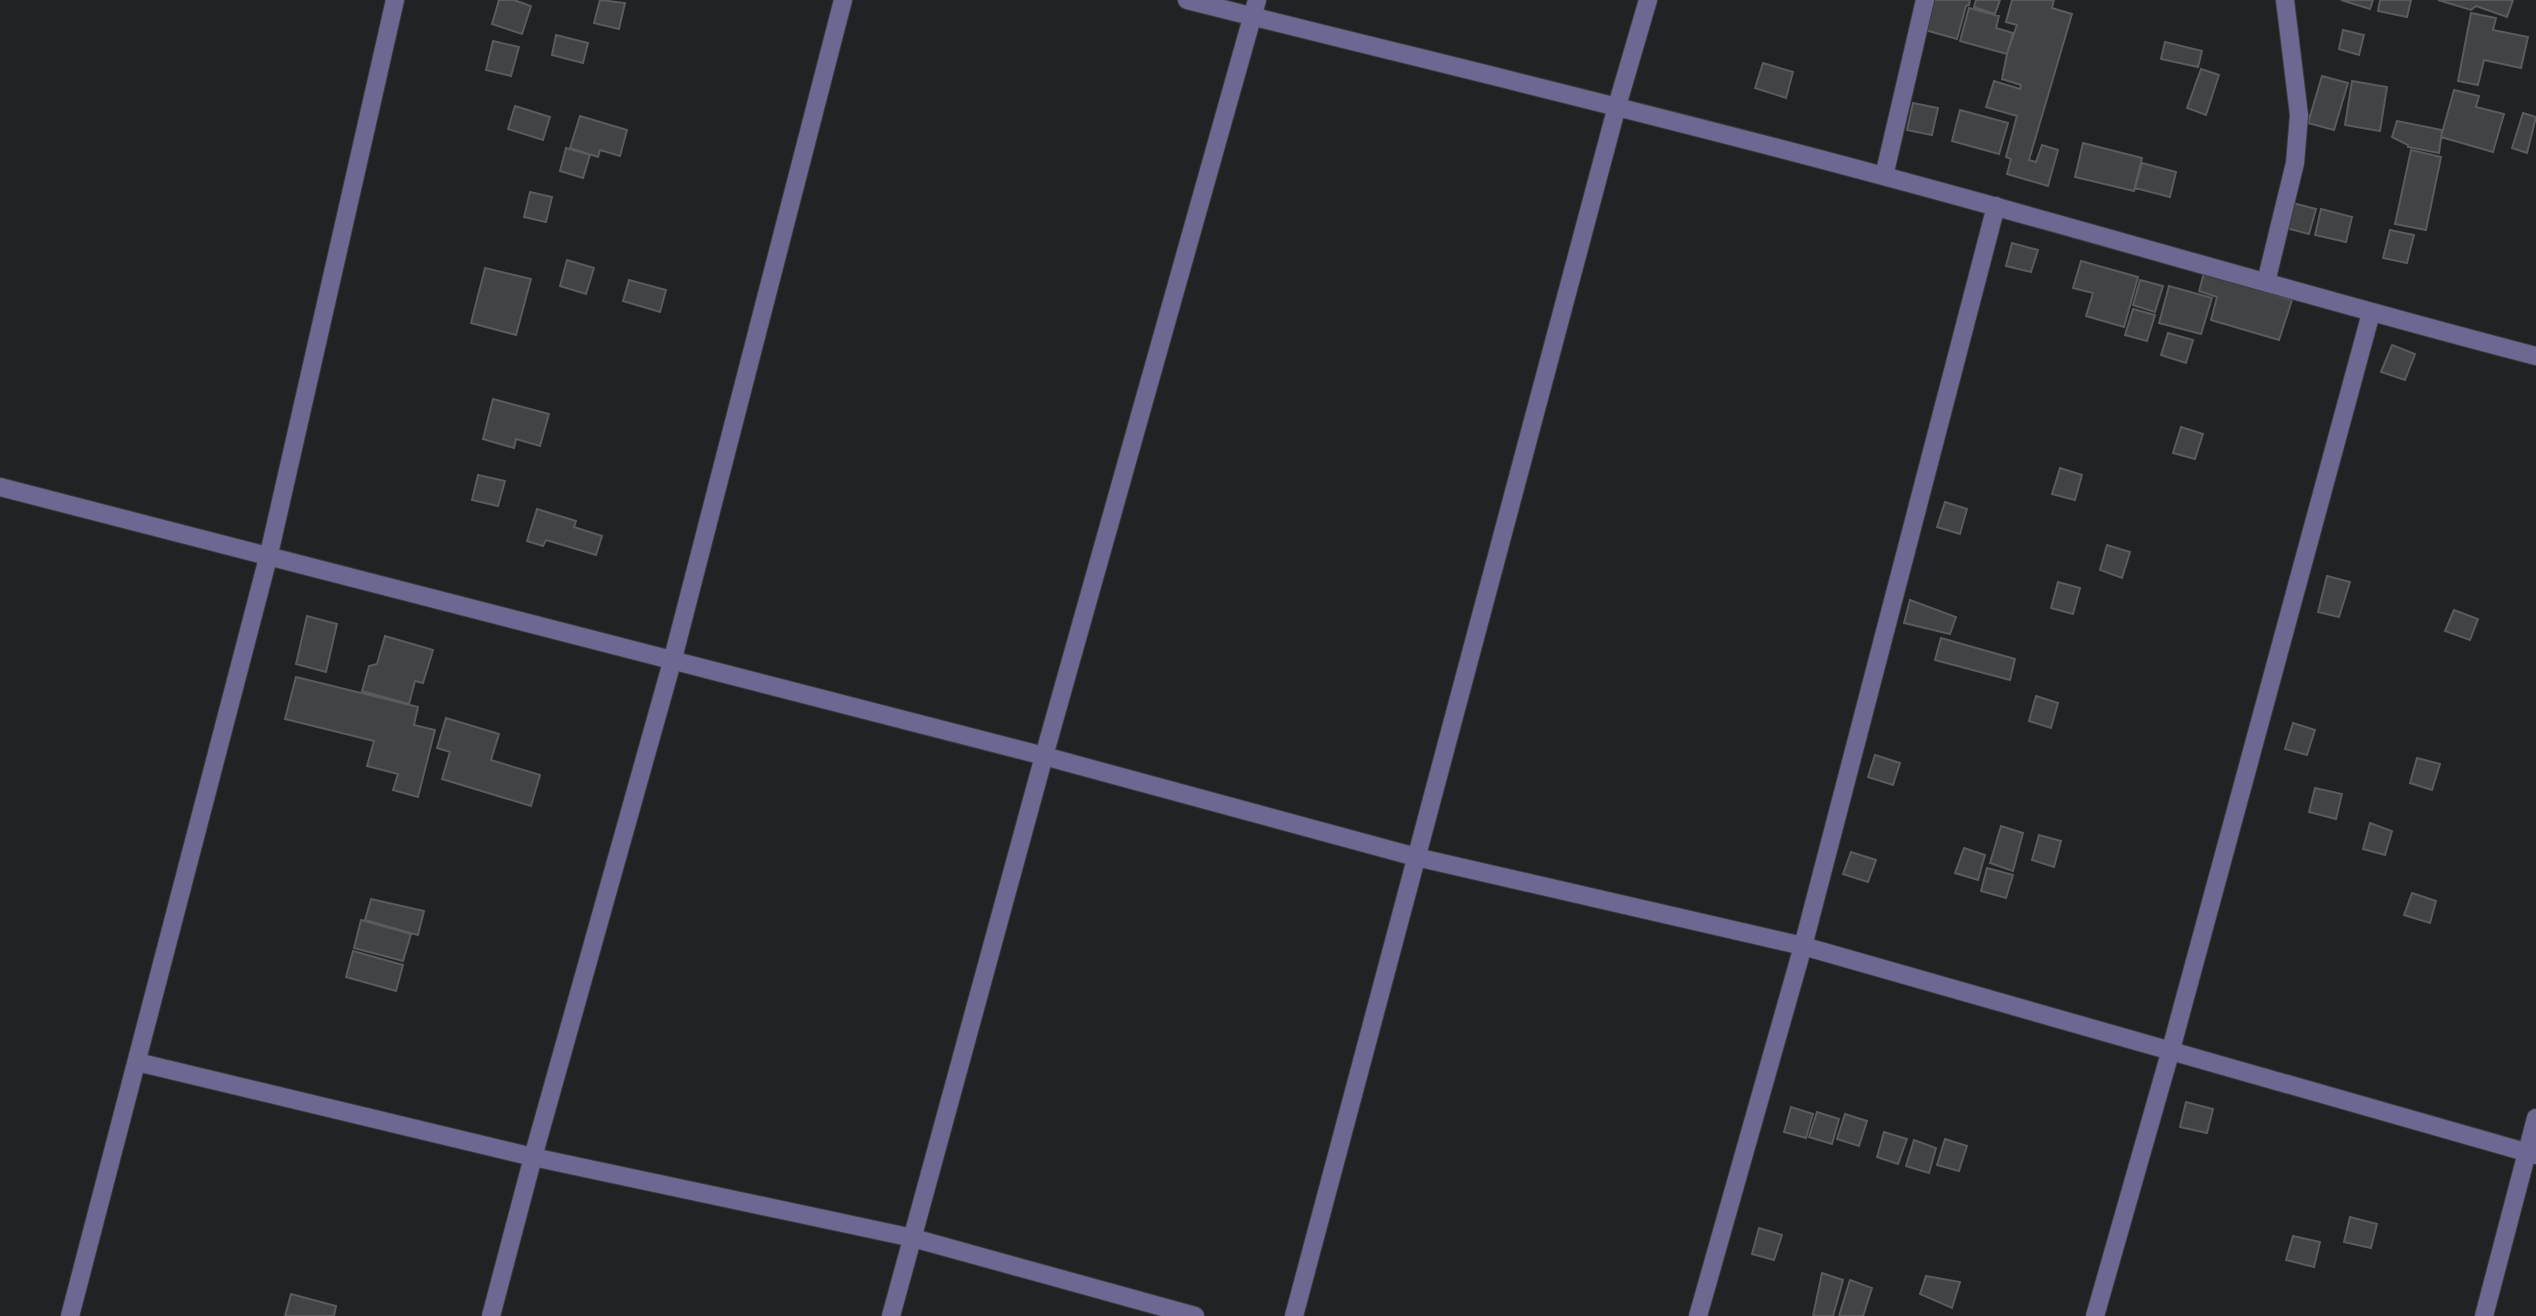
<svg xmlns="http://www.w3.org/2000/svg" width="2536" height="1316" font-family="'Public Sans',sans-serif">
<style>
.building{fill:#414345;stroke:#595b5e;stroke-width:2}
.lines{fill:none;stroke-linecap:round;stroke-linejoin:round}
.minor-casing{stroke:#3b3c3e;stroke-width:20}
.minor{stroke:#6b6891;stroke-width:18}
</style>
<rect width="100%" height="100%" fill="#212224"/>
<path class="building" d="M499 0H514L531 6 522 34 492 24Z
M600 0 625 3 619 29 594 23Z
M1934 0H1970L1969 5 1966 6 1957 39 1925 30Z
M1976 0H2000L1995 14 1974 7Z
M2012 0H2054L2052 8 2072 14 2029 160 2036 162 2042 145 2058 150 2048 186 2007 174 2011 159 2006 157 2017 116 1986 107 1994 81 2020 89 2021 85 2002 79 2007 54 2017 25 2006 22Z
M2341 0H2373L2370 9Z
M2380 0H2411L2407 17 2378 11Z
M2438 0H2513L2507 17 2476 6 2471 10Z
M1969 8 1999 16 1996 28 2013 33 2007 54 1960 41Z
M2471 13 2496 18 2493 30 2528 37 2521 68 2484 60 2478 85 2458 81Z
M2343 30 2364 35 2359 55 2339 49Z
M556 35 588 43 583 63 552 55Z
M493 41 519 47 511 76 486 70Z
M2165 42 2202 51 2198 67 2161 59Z
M1763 63 1793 72 1786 98 1755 88Z
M2201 69 2219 75 2206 115 2187 108Z
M2322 76 2348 83 2334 130 2308 123Z
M2352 81 2387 87 2380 131 2345 125Z
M2454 90 2479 96 2476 107 2504 114 2493 152 2441 137Z
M1913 103 1938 108 1932 135 1907 130Z
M515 106 550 117 543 140 508 129Z
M1960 110 2008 123 1999 154 1952 141Z
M2523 113 2536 117 2527 153 2512 148Z
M580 116 627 130 620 156 600 150 598 157 570 148Z
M2397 121 2442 130 2439 153 2408 147V145L2392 137Z
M2083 143 2142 158 2134 191 2075 177Z
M566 148 590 155 583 178 560 171Z
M2411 150 2441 157 2426 230 2395 224Z
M2142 163 2176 172 2170 197 2135 188Z
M530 192 552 197 546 222 524 217Z
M2289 202 2316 209 2309 234 2282 227Z
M2321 209 2352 217 2346 242 2315 235Z
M2390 230 2414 235 2407 263 2383 258Z
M2012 243 2038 250 2031 272 2006 266Z
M567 260 594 268 586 294 560 286Z
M2081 261 2138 277 2124 327 2086 316 2093 293 2073 288Z
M485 268 531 279 516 335 471 323Z
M2204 273 2292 300 2279 340 2211 320 2217 297 2199 291Z
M629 280 666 290 660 312 623 301Z
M2140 280 2163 286 2155 312 2133 305Z
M2169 286 2212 298 2201 334 2159 323Z
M2133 309 2155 315 2147 341 2125 335Z
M2168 333 2193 340 2186 363 2161 355Z
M2392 345 2415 354 2405 380 2381 372Z
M493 399 549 414 540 446 516 439 514 448 483 439Z
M2181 427 2203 434 2195 459 2173 453Z
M2060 468 2082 475 2075 500 2052 494Z
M478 475 505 481 498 506 472 500Z
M1945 502 1967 509 1960 534 1937 527Z
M537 509 576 521 574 527 602 536 596 555 546 540 543 546 527 541Z
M2107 545 2130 552 2122 578 2100 570Z
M2327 576 2350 582 2339 617 2318 612Z
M2058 582 2080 588 2073 614 2051 608Z
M1910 600 1956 617 1950 634 1904 623Z
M2454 610 2478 619 2470 640 2445 631Z
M307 616 337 624 326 672 296 664Z
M385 636 433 650 423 683 415 681 409 704 362 691 369 666 377 664Z
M1941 638 2015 659 2010 680 1935 660Z
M296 677 418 707 414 725 435 730 418 797 393 790 398 774 367 766 374 741 285 719Z
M2036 696 2058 703 2051 728 2029 721Z
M446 718 499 734 491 760 540 775 531 806 442 779 450 752 437 748Z
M2293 723 2315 730 2307 755 2285 749Z
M1875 755 1900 763 1893 785 1868 777Z
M2417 758 2440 764 2432 790 2410 783Z
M2315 788 2342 794 2336 819 2309 812Z
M2370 823 2392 831 2385 855 2363 849Z
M2001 826 2023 833 2013 871 1990 863Z
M2039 835 2061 841 2054 867 2032 860Z
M1964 848 1985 855 1978 880 1955 873Z
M1851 852 1876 860 1868 882 1843 874Z
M1987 868 2013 875 2006 898 1981 891Z
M2412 893 2436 901 2430 923 2404 915Z
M371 899 424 911 418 935 365 920Z
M361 920 411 934 403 961 354 948Z
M353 951 403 965 396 991 346 977Z
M2186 1102 2213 1109 2207 1133 2180 1127Z
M1791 1107 1813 1114 1806 1138 1784 1132Z
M1817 1112 1839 1119 1832 1144 1809 1137Z
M1845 1114 1867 1121 1859 1146 1837 1139Z
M1884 1132 1907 1139 1898 1164 1877 1157Z
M1945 1139 1967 1146 1959 1171 1937 1165Z
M1914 1140 1936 1148 1929 1173 1906 1166Z
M2350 1217 2377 1224 2371 1248 2344 1242Z
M1759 1228 1782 1235 1774 1260 1752 1254Z
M2293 1236 2320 1242 2314 1267 2286 1260Z
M1822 1273 1843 1280 1833 1316H1813Z
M1926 1276 1960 1282 1952 1308 1920 1294Z
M1850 1280 1872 1288 1863 1316H1839Z
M291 1294 336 1306 334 1316H285Z"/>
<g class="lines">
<g class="minor-casing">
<path id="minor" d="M1187 0C1421 59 1655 114 1887 177 2104 235 2319 300 2536 356
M1884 176 1925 0
M2266 282 2295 163 2299 115 2285 0
M0 487 1044 756 1416 857 1803 946 2536 1155
M137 1062 533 1157 913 1238 1195 1316
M70 1316 269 554 395 0
M491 1316 533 1157 672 662 843 0
M891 1316 1044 756 1257 0
M1294 1316 1617 106 1648 0
M1698 1316 1803 946 1996 206
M2095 1316 2170 1053 2371 313
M2484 1316 2536 1118"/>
</g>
<use href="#minor" class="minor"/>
</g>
</svg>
